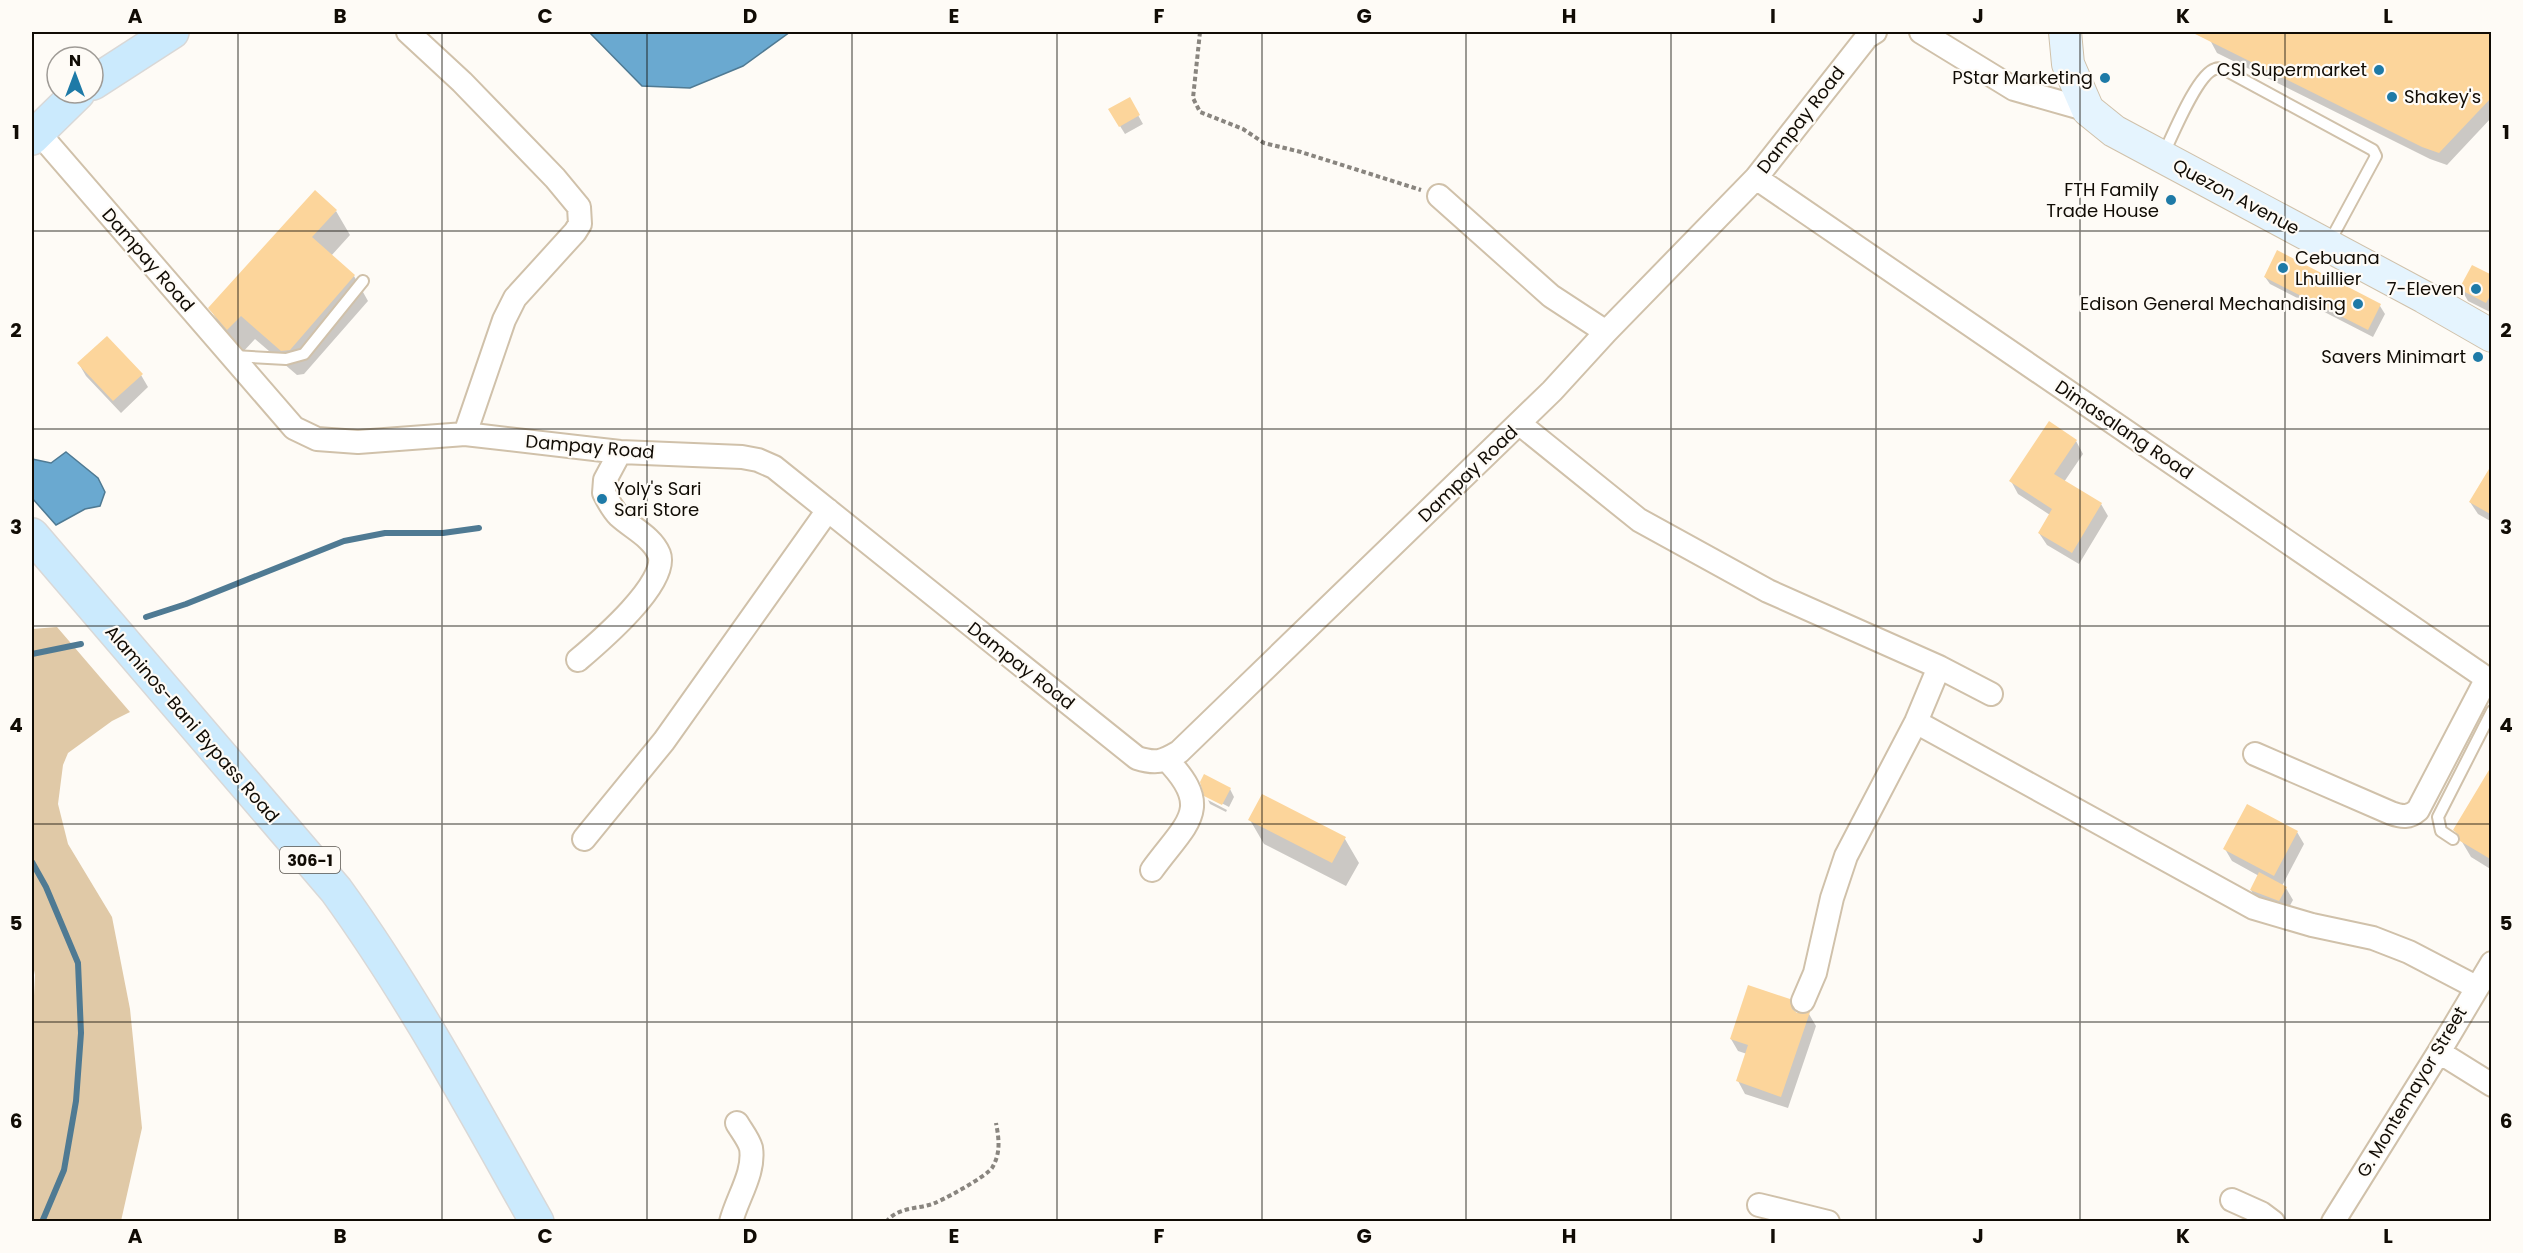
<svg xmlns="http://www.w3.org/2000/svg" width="2523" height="1253" font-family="Poppins,sans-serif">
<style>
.green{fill:#e0c9a7}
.water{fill:#6aa9d0;stroke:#4f7a93;stroke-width:1.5}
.shadow{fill:#0003}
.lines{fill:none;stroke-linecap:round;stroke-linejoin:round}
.stream{stroke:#4f7a93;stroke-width:6}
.building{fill:#fcd59b}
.service-casing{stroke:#d0c1aa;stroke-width:14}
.minor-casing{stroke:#d0c1aa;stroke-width:26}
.secondary-casing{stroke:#d0c1aa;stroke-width:34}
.primary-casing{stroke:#d9d8d7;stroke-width:36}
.path{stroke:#89857f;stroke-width:4;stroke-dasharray:4.5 3;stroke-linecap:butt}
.service{stroke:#fff;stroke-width:10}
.minor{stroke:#fff;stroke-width:22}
.secondary{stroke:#e5f4fe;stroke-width:32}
.primary{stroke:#cbeafd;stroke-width:33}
.grid{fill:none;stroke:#110c05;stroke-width:1.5;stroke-opacity:0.55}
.poi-dot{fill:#1e7aa7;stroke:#fefbf6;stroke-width:2}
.labels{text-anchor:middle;stroke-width:4.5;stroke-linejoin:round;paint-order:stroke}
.shield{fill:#fefbf6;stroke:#58544d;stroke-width:1.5}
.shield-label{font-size:16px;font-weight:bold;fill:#110c05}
.poi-label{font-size:18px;fill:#110c05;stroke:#fefbf6;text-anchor:end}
.street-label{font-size:18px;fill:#110c05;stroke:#fefbf6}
.neatline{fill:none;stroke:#110c05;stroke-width:2}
.grid-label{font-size:20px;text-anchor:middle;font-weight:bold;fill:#110c05}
</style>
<rect width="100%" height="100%" fill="#fefbf6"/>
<path class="green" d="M57 627 130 712 112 721 68 753 63 765 58 804 68 844 112 917 130 1009 142 1128 121 1221H32V1038L35 975 32 960V629Z"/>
<path class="water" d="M589 32H790L743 66 690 88 642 86Z
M66 452 98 478 105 492 100 506 85 509 56 525 32 498V459L51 463Z"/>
<path class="shadow" d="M2213 32H2492V117L2447 165 2430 159 2217 53 2210 40Z
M1129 99 1143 124 1125 134 1110 110Z
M336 211 350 235 331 256 354 276 368 301 304 374 297 375 255 339 242 353 224 332 210 308Z
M2278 252 2380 306 2385 314 2373 337 2270 284 2265 277Z
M2492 276V313L2468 301 2461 289Z
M79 364 141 375 148 387 121 413 86 376Z
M2076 441 2083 454 2064 482 2101 504 2108 516 2079 564 2047 545 2039 533 2050 515 2018 494 2011 481Z
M2492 467V522L2478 514 2470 502Z
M2492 768V870L2471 857 2455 830Z
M1230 789 1234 797 1229 807 1206 795Z
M1208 800 1227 810 1226 812 1210 804Z
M1250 820 1345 839 1359 863 1346 886 1264 844Z
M2297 832 2304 844 2282 886 2286 888 2293 900 2286 913 2258 902 2251 890 2259 876 2232 861 2225 849Z
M1789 1000 1796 1013 1809 1014 1816 1026 1788 1108 1745 1094 1738 1081 1747 1054 1738 1051 1731 1039Z"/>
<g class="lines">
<path class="stream" d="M146 617 186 604 344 541 385 533H443L479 528
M32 654 81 644
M32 862 46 887 78 963 81 1033 76 1101 64 1170 42 1222"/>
</g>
<path class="building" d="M2191 32H2492V97L2439 153 2422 147Z
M1130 97 1140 115 1119 127 1108 109Z
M315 190 337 210 312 237 355 275 290 350 281 351 241 316 227 330 208 308Z
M2277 250 2381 304 2368 330 2264 277Z
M2472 265 2492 275V292L2486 303 2459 289Z
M107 336 143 374 113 401 77 363Z
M2049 421 2077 440 2054 474 2102 503 2072 553 2038 533 2052 509 2009 481Z
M2492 464V515L2469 502Z
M2492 765V860L2460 841 2459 835 2453 830Z
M1204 774 1231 788 1222 805 1204 796 1200 782Z
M1262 794 1346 837 1332 863 1248 820Z
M2247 804 2298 831 2274 876 2223 849Z
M2259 872 2287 887 2279 901 2250 890Z
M1748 985 1790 999 1792 1009 1797 1013 1810 1012 1781 1097 1736 1081 1748 1045 1730 1039Z"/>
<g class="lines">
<g class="service-casing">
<path id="service" d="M2163 155C2172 137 2197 74 2215 69 2220 67 2224 70 2229 72L2373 150 2376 156 2329 243
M234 356 286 359 304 354 363 281
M2453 839 2441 831 2438 817 2492 711"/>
</g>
<g class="minor-casing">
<path id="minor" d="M408 32 462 82 555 178 579 207 580 224 575 232 515 298 504 320 465 434
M1921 32 2014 89 2088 110
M37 131 294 428 317 439 358 442 465 434 620 452 742 457 758 460 774 467 1137 758C1156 764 1162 762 1179 752L1552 391 1606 332 1756 178 1867 37 1875 32
M1756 178 2492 682
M1439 196 1551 296 1606 332
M1520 424 1639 520 1768 591 1939 667 1916 722 1846 856 1832 898 1815 973 1803 1001
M578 660C598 643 670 582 659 554 652 537 632 528 619 516 613 510 608 501 604 493L605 480 620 452
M1939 667 1991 694
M1916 722 2254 908 2312 925 2373 938 2409 952 2476 987
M2255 754 2391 813C2402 817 2409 818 2418 810L2487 678
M584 839 664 741 828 510
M1152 870C1186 823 1215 809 1166 759
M2439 1052 2492 1085
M2232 1200 2261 1213 2273 1222
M1759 1205 1828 1222
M731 1222C737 1198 755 1173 751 1148 749 1140 741 1130 737 1123
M2333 1222 2439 1052 2492 963"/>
</g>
<g class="secondary-casing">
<path id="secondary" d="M2065 32 2068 64 2088 110 2114 131 2424 297 2492 336"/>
</g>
<g class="primary-casing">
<path id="primary" d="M93 83 172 32
M32 138 78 93
M32 535 336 890C412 995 473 1109 537 1222"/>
</g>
<path class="path" d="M1200 32 1193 98 1200 112 1243 129 1264 143 1301 152 1421 190
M886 1222C897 1208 914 1209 929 1205 939 1203 987 1176 992 1168 1001 1153 999 1139 996 1123"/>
<use href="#service" class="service"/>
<use href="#minor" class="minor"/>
<use href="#secondary" class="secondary"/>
<use href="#primary" class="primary"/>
</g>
<path class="grid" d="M238 32V1222M442 32V1222M647 32V1222M852 32V1222M1057 32V1222M1262 32V1222M1466 32V1222M1671 32V1222M1876 32V1222M2080 32V1222M2285 32V1222M32 231H2492M32 429H2492M32 626H2492M32 824H2492M32 1022H2492"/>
<g class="poi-dot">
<circle cx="2379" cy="70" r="6"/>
<circle cx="2105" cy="78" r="6"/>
<circle cx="2392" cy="97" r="6"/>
<circle cx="2171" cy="200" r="6"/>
<circle cx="2283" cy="268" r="6"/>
<circle cx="2476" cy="289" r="6"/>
<circle cx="2358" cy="304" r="6"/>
<circle cx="2478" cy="357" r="6"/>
<circle cx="602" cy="499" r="6"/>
</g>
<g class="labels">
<rect class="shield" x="280" y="847" width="60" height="26" rx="4.5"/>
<g class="shield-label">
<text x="310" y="866">306-1</text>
</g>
<g class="poi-label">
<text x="2367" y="76">CSI Supermarket</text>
<text x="2093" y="84">PStar Marketing</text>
<text x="2404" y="103" text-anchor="start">Shakey's</text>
<text x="2159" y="196">FTH Family<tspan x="2159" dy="21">Trade House</tspan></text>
<text x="2295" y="264" text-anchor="start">Cebuana<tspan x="2295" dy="21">Lhuillier</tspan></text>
<text x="2464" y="295">7-Eleven</text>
<text x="2346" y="310">Edison General Mechandising</text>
<text x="2466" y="363">Savers Minimart</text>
<text x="614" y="495" text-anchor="start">Yoly's Sari<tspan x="614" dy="21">Sari Store</tspan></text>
</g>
<g class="street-label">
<text transform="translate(1801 120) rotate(-52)" y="6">Dampay Road</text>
<text transform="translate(2236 197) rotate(28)" y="6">Quezon Avenue</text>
<text transform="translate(148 260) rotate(49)" y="6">Dampay Road</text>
<text transform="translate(2124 430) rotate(34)" y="6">Dimasalang Road</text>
<text transform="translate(590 447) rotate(5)" y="6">Dampay Road</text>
<text transform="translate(1468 474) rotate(-44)" y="6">Dampay Road</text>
<text transform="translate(1021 666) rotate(38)" y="6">Dampay Road</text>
<text transform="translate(192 724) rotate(49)" y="6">Alaminos-Bani Bypass Road</text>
<text transform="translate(2412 1092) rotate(-59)" y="6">G. Montemayor Street</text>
</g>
</g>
<rect width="2523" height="1253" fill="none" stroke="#fefbf6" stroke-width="66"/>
<g transform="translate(75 75)"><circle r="28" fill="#fefbf6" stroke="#9f9b96" stroke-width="1.5"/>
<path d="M0-4.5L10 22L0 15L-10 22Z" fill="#1e7aa7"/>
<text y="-9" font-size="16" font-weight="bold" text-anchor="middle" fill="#110c05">N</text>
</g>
<rect x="33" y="33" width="2457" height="1187" class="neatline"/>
<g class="grid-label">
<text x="135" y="23">A</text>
<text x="340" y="23">B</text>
<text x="545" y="23">C</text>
<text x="750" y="23">D</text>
<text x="954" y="23">E</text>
<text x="1159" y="23">F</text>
<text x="1364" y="23">G</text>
<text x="1569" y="23">H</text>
<text x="1773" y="23">I</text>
<text x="1978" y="23">J</text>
<text x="2183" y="23">K</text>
<text x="2388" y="23">L</text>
<text x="16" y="139">1</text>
<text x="2506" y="139">1</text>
<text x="16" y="337">2</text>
<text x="2506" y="337">2</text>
<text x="16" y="534">3</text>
<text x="2506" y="534">3</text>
<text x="16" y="732">4</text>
<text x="2506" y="732">4</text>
<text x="16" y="930">5</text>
<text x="2506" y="930">5</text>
<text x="16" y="1128">6</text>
<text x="2506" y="1128">6</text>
<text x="135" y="1243">A</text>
<text x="340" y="1243">B</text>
<text x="545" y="1243">C</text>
<text x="750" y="1243">D</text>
<text x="954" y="1243">E</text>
<text x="1159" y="1243">F</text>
<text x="1364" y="1243">G</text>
<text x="1569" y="1243">H</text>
<text x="1773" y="1243">I</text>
<text x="1978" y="1243">J</text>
<text x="2183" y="1243">K</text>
<text x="2388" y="1243">L</text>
</g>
</svg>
